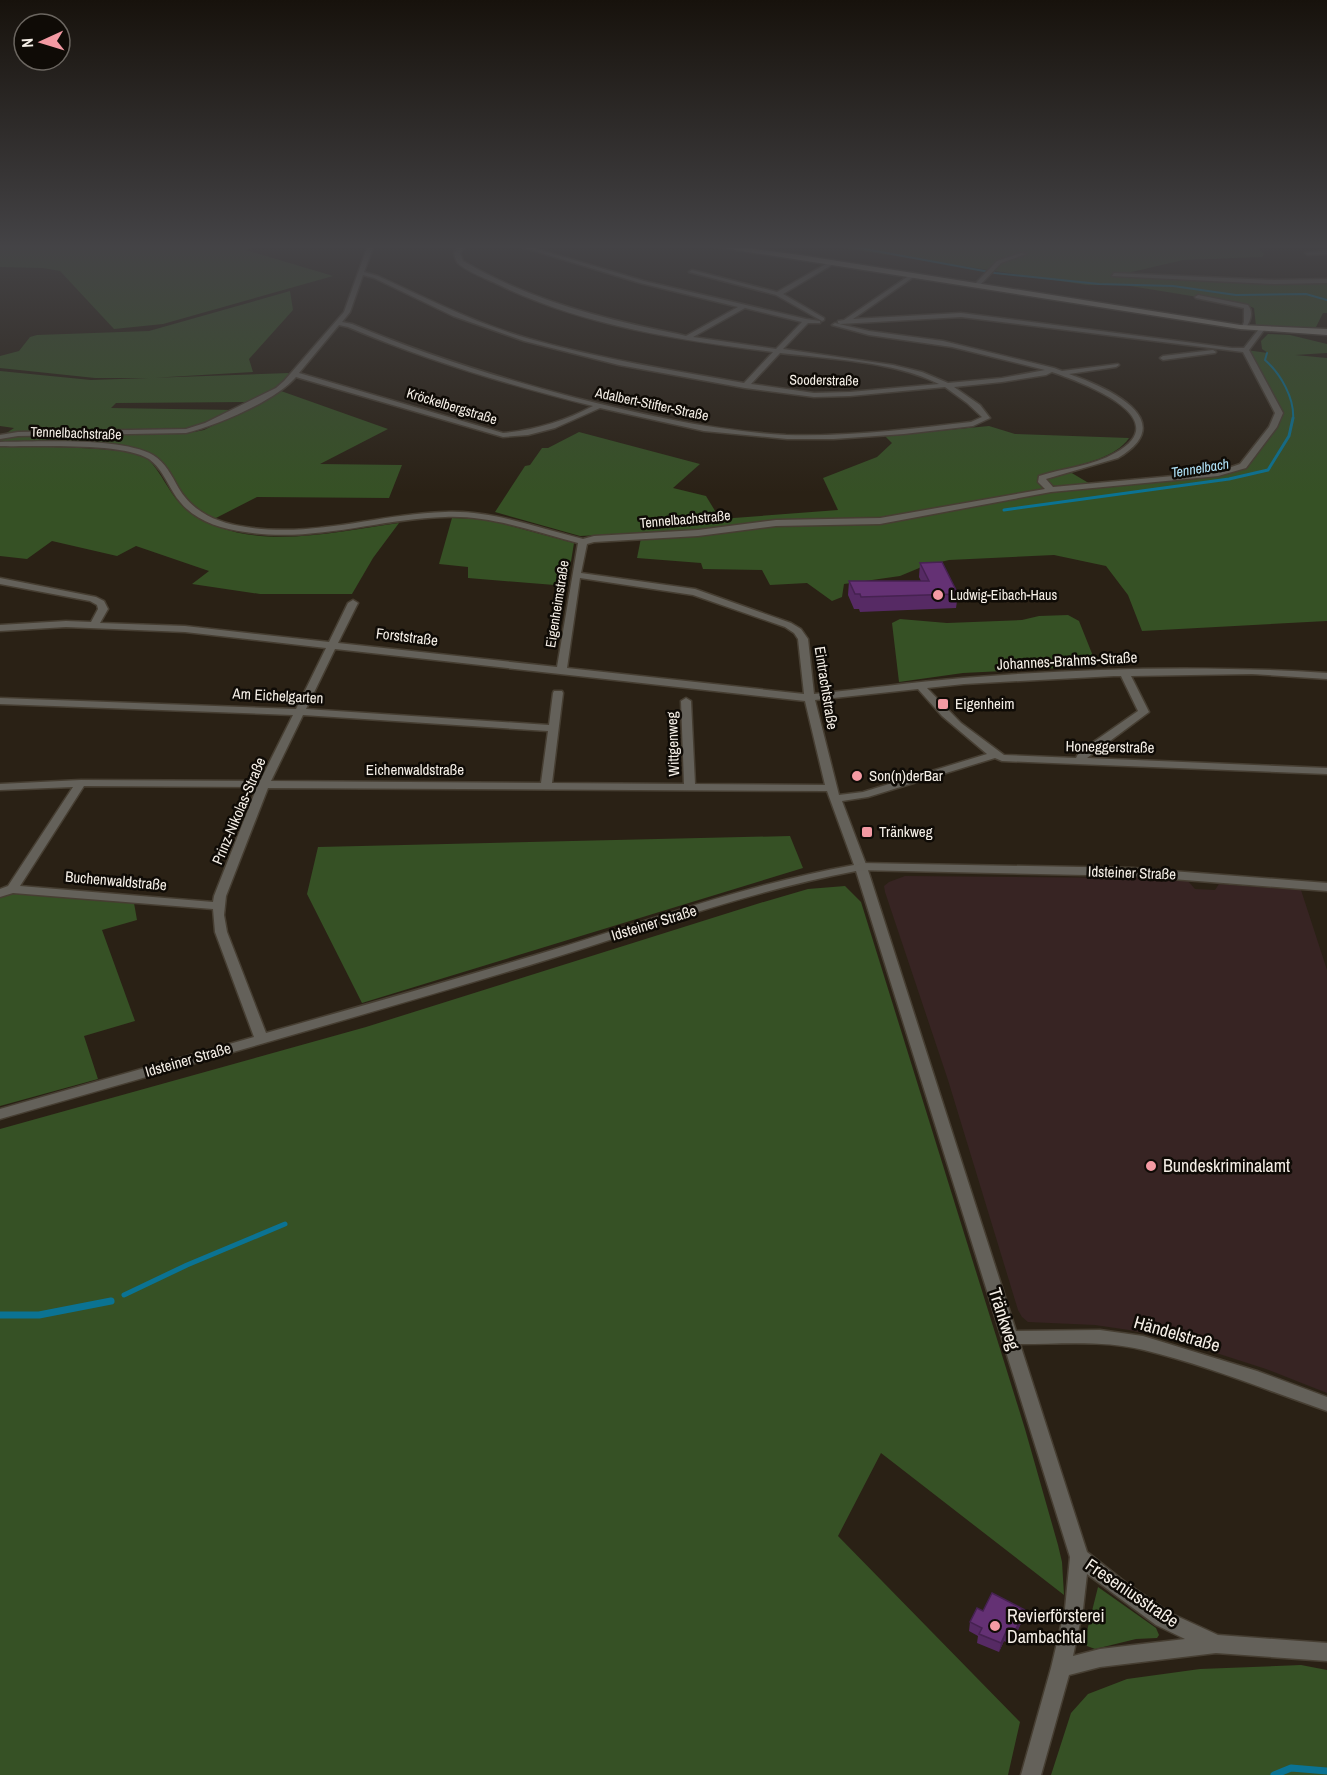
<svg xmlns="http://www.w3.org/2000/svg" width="1327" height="1775" font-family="'Archivo Narrow',sans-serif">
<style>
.commercial{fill:#372423}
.green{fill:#365125}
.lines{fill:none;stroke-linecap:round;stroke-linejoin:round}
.stream-far3{stroke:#0b7393;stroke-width:2}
.stream-far2{stroke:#0b7393;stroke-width:3}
.stream-far1{stroke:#0b7393;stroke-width:5}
.stream{stroke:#0b7393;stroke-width:7}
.minor-casing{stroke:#463e32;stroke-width:3}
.tertiary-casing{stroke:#463e32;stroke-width:3}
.secondary-casing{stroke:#463e32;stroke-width:3}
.minor{fill:#64615a;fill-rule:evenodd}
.tertiary{fill:#64615a;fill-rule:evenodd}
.secondary{fill:#89857a;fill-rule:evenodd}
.wall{fill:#562a64}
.shaded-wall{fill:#462251}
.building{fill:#643174;stroke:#462251;stroke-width:1.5}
.poi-dot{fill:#f49aa3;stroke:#0f0b06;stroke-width:2}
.labels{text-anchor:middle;stroke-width:5;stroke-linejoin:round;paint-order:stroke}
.far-street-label{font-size:14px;fill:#f5efe7;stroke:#0f0b06}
.far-water-label{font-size:14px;font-style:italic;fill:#afe2f8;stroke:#0f0b06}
.far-poi-label{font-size:14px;fill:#f5efe7;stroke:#0f0b06;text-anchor:start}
.street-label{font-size:15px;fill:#f5efe7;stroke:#0f0b06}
.poi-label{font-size:15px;fill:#f5efe7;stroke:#0f0b06;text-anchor:start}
.near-poi-label{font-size:18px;fill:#f5efe7;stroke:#0f0b06;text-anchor:start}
.near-street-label{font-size:18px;fill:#f5efe7;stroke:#0f0b06}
</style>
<rect width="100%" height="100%" fill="#2a2115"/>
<path class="commercial" d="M905 876 1138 878 1188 881 1195 889 1215 890 1219 884 1301 890 1327 970V1393L1266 1369 1185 1343 1129 1330 1095 1325 1028 1322 1022 1317 1018 1310 948 1080 885 892 884 886 889 882Z"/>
<path class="green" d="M0 245H262L246 250 333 276 163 324 114 329 60 271 43 268 0 267Z
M823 245H1205L1227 248 1257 247 1264 254 1262 257 1183 260 1123 274 1275 283 1327 284V313H1323L1315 329 1256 326 1254 308 1247 305 1124 285H1087Z
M290 291 293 310 249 359 253 372 151 378H95L0 368V356L19 351 30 337 37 335 149 331Z
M1268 334 1290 335 1327 344V353L1295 355 1327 358V621L1142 631 1128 595 1106 566 1054 555 949 560 924 566 900 576 844 584 842 597 832 601 807 583 770 585 762 570 703 569 701 563 637 558 642 533 580 536 495 512 525 466 530 465 542 448H548L579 432 700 464 673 488 706 496 720 519 838 510 823 478 877 457 892 443 885 436 989 426 1015 434 1129 438C1116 457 1086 463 1065 469L1092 485 1218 474 1243 466 1278 413 1246 350 1268 353 1262 349 1261 341Z
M0 371 91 380 289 373 282 385 249 402 116 403 111 408 235 410 199 428 186 430 5 434 14 428 0 426Z
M281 391 388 429 320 464 402 465 389 498 257 497 214 519 191 506 152 455 131 448 0 443V439L22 435 194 432 204 430Z
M0 446C27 447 126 446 145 457 158 465 170 496 184 507 243 556 330 532 399 523L373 558 352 594H260L192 584 209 571 136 546 117 556 52 541 27 559 0 556Z
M452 518 485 519 574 543 567 586 468 578V567L439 564Z
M1068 615 1079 621 1097 666 963 673 899 682 892 623 900 619 947 623 1022 620 1039 616Z
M790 836 803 868 362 1003 307 894 318 847Z
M845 886 861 902 1025 1429 1058 1545 1062 1562 1064 1595 881 1453 838 1536 1020 1722 1008 1775H0V1129L366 1027 760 903 808 889Z
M14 892 134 903 137 920 102 930 135 1021 84 1036 98 1079 0 1106V897Z
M1098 1587 1156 1628 1159 1635 1157 1638 1136 1639 1095 1649 1087 1646 1085 1639Z
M1301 1665 1327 1670V1775H1051L1071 1713 1088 1694 1127 1679 1200 1669Z"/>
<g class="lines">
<path class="stream-far3" d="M843 245 995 273 1099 284 1173 286 1236 295 1306 294 1327 300
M1267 353 1265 360C1281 374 1295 399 1293 420"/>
<path class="stream-far2" d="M1004 510 1229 479 1268 470 1289 436 1293 418"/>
<path class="stream-far1" d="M124 1295 187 1265 285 1224"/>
<path class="stream" d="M0 1315H39L111 1301
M1274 1775 1291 1768 1327 1771"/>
<g class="minor-casing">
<path id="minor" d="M368 245H374L364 272 378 276C428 299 477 324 530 339 600 359 672 370 744 383L773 352C678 340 579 325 493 282 484 278 462 269 457 262 455 259 455 256 454 253L460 245H466L460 253 463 261C529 300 603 319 678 334L686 336 738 307 640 283 515 245H524L644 281 806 319 820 321V323H808L783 349 893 365 922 372 948 383 1002 378 1045 370 952 347 869 335 832 325 835 323 869 331 943 341 1054 368 1062 371 1118 364 1119 365 1116 367 1069 374C1106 387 1182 420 1118 458L1046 479 1053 487 1217 472 1240 464 1269 427 1275 413 1243 352 961 317 840 324 838 323V321L844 320 913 273 915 276 853 319 961 313 1232 348H1244L1259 329 1264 330 1249 350 1283 413 1277 427 1246 468 1218 476 1051 492 880 524 776 526 698 536 594 542 587 544 581 573 695 589 791 623 801 629 808 639 814 694C864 689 913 682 963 678 1083 668 1207 665 1327 673V679L1252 674 1131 676 1149 712 1087 758 1327 768V774L1002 761 995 758 868 797 842 801 867 867 1016 1331 1100 1330 1143 1336 1257 1371 1327 1397V1411C1266 1390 1206 1365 1144 1350 1104 1340 1061 1344 1020 1344L1087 1552 1125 1582 1170 1613 1218 1635 1327 1643V1661L1216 1653 1100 1667 1069 1675 1041 1775H1021L1051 1668 1065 1609 1070 1557 856 871C745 892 639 932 530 965 354 1018 177 1068 0 1119V1109L254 1037 215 932 213 909 13 893 0 897V889L8 886 73 787 0 790V784L81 780 260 781 293 715 0 704V698L296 709 326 648 185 632 66 627 0 631V625L66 621 91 622 98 609 97 605 90 601 0 584V578L96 597 104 601 108 609 100 623 185 626 329 642 348 603 353 600 358 603 338 643 557 667 578 543C535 532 490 515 445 517 378 519 313 543 245 532 216 528 189 519 173 492 166 480 160 467 149 459 121 442 35 447 0 446V442C38 442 121 437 153 455 165 462 172 476 178 487 193 513 218 523 246 527 313 538 378 514 445 512 492 510 538 528 583 539L594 536 698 530 776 520 880 518 1045 489 1038 482 1039 476C1064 468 1092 466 1115 453 1179 418 1081 382 1052 372L1046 375 1002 382 954 387 980 405 990 418 973 426 904 434 834 439H787L704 431 600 408 555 428 528 435 503 437 296 377C275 401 218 425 186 433L18 436 0 439V435L18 432 186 429 205 423 276 388 284 381 344 312ZM363 275 374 278 453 316 524 341 619 365 745 388 814 397 850 396 945 387 967 403 982 417 971 422C910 429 848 437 786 435 715 431 645 415 576 398 500 378 425 355 352 324L342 322 350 312ZM745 308 802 322 776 349 693 337ZM339 325 348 327C428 361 509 385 593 406 565 421 535 430 503 433L299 373ZM780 353C829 359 893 361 939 384L850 392 814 393 751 384ZM580 578 693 595 785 627 794 633 798 639 804 694 567 668ZM335 649 805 701 825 785 695 784 691 701 686 698 681 701 684 784 552 783 563 693 562 691H554L553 693 549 725 306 709ZM1114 676H1121L1138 711 1079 752 1076 758 1004 755 961 723 927 688 964 684ZM918 689 942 716 987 754 863 792 839 795 815 700ZM303 715 548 731 541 783 271 781ZM84 786 257 787 214 896 213 902 20 886ZM268 788 827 791 854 865C754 883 659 917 562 947 464 977 365 1005 266 1033L227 932 224 915 226 896ZM1087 1574 1156 1625 1185 1639 1100 1649 1073 1656 1083 1609Z
M1327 250V254L1308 255 1305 253Z
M1021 253 1026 254 1001 263 979 286H975V284L997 261Z
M833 260 835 263 783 294 824 318V320L822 321 776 295 689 272 692 270 777 292Z
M1114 273 1274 280 1327 279V283L1274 284 1112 276Z
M1198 295 1248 305C1254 313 1250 322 1245 329H1241L1244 322V308L1196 298 1195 297Z
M1213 350 1216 352 1215 353 1163 360 1160 358 1163 356Z"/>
</g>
<g class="tertiary-casing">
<path id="tertiary" d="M861 863 1133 868 1327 883V891L1133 876 856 870 854 867Z"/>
</g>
<g class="secondary-casing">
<path id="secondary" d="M704 245H724L800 255 1240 325 1327 329V335L1240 329Z"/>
</g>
<use href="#minor" class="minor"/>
<use href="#tertiary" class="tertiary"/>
<use href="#secondary" class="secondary"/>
</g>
<path class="wall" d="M920 563 958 594 956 608 860 612 859 609H854L848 595 849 581H921L919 577Z
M983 1611 1023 1619 1011 1645 1004 1641 999 1652 977 1643 978 1636 969 1631 970 1622Z"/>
<path class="shaded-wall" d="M1025 1610 1023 1619 1011 1645 1013 1635Z
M1006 1632 1004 1641 999 1652 1001 1643Z"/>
<path class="building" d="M942 562 958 594 861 597 860 594H855L849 581H929L920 563Z
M992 1593 1025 1610 1013 1635 1006 1632 1001 1643 979 1634 982 1628 970 1622 977 1608 983 1611Z"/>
<linearGradient id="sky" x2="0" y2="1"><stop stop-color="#17120c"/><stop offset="0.5" stop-color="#444346"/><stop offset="1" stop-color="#444346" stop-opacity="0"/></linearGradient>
<rect width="1327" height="493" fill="url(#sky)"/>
<g class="poi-dot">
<circle cx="938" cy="595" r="6"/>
<rect x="937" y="698" width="12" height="12" rx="3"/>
<circle cx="857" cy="776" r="6"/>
<rect x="861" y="826" width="12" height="12" rx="3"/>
<circle cx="1151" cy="1166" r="6"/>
<circle cx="995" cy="1626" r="6"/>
</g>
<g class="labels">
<g class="far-street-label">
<text transform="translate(824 380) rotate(1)" y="5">Sooderstraße</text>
<text transform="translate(652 404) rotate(12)" y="5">Adalbert-Stifter-Straße</text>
<text transform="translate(452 406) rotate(17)" y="5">Kröckelbergstraße</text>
<text transform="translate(76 433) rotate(2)" y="5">Tennelbachstraße</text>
<text transform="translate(685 519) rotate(-5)" y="5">Tennelbachstraße</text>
<text transform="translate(557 604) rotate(-81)" y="5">Eigenheimstraße</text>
</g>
<g class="far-water-label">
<text transform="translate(1200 468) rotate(-9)" y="5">Tennelbach</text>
</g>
<g class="far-poi-label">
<text x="950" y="600">Ludwig-Eibach-Haus</text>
</g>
<g class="street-label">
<text transform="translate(407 637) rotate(7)" y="5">Forststraße</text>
<text transform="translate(1067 661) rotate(-3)" y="5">Johannes-Brahms-Straße</text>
<text transform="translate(826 688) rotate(81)" y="5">Eintrachtstraße</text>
<text transform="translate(278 696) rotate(3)" y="5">Am Eichelgarten</text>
<text transform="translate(673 744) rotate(-92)" y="5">Wittgenweg</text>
<text transform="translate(1110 747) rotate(1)" y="5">Honeggerstraße</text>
<text x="415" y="775">Eichenwaldstraße</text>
<text transform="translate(239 811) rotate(-67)" y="5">Prinz-Nikolas-Straße</text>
<text transform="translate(1132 873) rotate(2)" y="5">Idsteiner Straße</text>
<text transform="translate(116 881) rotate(5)" y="5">Buchenwaldstraße</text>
<text transform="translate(654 923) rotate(-17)" y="5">Idsteiner Straße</text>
<text transform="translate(188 1060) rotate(-16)" y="5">Idsteiner Straße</text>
</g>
<g class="poi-label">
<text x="955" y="709">Eigenheim</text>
<text x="869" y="781">Son(n)derBar</text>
<text x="879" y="837">Tränkweg</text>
</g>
<g class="near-poi-label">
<text x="1163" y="1172">Bundeskriminalamt</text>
<text x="1007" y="1622">Revierförsterei<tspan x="1007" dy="21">Dambachtal</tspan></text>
</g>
<g class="near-street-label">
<text transform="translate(1004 1319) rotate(72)" y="6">Tränkweg</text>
<text transform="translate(1177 1334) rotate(16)" y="6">Händelstraße</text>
<text transform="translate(1132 1593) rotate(34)" y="6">Freseniusstraße</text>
</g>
</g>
<g transform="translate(42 42) rotate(266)"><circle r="28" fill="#0f0b06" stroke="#6b6660" stroke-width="1.5"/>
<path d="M0-4.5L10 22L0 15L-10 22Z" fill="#f49aa3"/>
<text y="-9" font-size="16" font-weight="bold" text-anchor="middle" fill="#f5efe7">N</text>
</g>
</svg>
